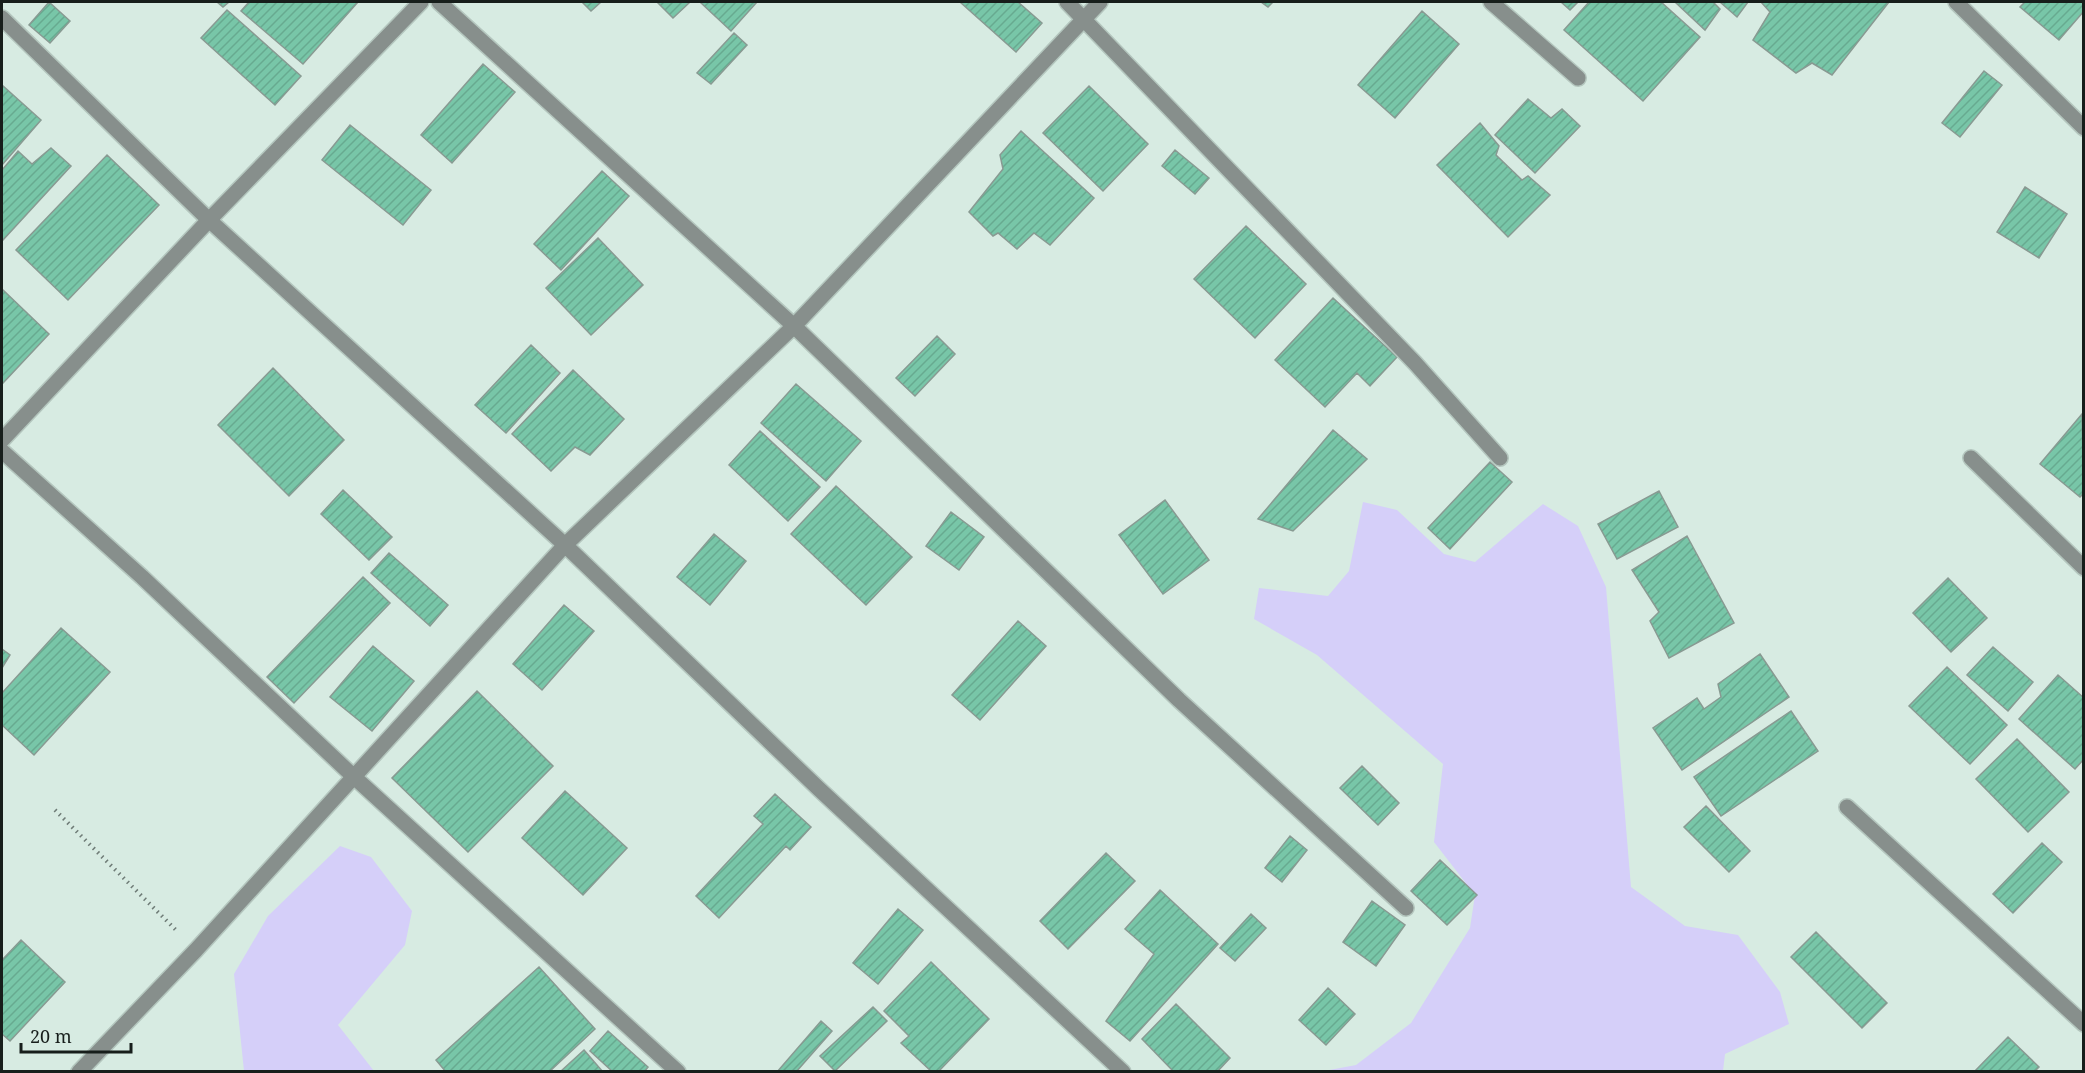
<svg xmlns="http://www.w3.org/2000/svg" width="2085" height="1073" font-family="'Noto Serif',serif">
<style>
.grass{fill:#d5cff9}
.building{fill:url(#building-hatch);stroke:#889a92;stroke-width:1.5}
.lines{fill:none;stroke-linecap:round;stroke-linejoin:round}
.minor-casing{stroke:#b4c6be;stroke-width:18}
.path{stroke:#6f7c77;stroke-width:4;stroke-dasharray:1.5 4.5;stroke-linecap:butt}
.minor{stroke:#878f8c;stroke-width:15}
</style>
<defs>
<pattern id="building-hatch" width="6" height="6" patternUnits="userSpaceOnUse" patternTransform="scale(1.5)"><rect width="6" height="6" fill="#78c6a8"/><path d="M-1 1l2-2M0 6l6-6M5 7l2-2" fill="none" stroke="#67aa90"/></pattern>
</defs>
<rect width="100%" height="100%" fill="#d7ebe2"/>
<path class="grass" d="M1363 502 1397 510 1444 554 1475 562 1543 504 1578 526 1606 587 1631 887 1685 926 1738 935 1780 992 1789 1024 1725 1054 1723 1071H1324L1356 1065 1411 1023 1470 928 1475 895 1434 842 1443 764 1317 655 1254 619 1259 588 1328 596 1349 571Z
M340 846 371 857 412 911 405 945 338 1025 374 1071H244L234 974 268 916Z"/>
<path class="building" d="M49 2 70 21 50 43 29 25Z
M217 2H229L223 7Z
M249 2H358L303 64 241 11Z
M582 2H601L591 11Z
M657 2H690L673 18Z
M700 2H757L731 31Z
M960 2H1018L1042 23 1016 52Z
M1261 2H1273L1268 7Z
M1561 2H1578L1570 10Z
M1589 2H1661L1700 37 1643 101 1564 30Z
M1675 2H1713L1720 9 1705 30Z
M1720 2H1748L1737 17Z
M1761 2H1889L1832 75 1812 63 1796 73 1753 40 1770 12Z
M2025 2H2084V11L2059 40 2020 7Z
M227 10 301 76 275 105 201 38Z
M1422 11 1459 44 1395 118 1358 85Z
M734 33 747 45 711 84 697 73Z
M483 64 515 92 452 163 421 135Z
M1984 71 2002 85 1960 137 1942 123Z
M2 85 41 120 2 165Z
M1089 86 1148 144 1103 191 1043 133Z
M1528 99 1551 118 1562 109 1580 126 1535 173 1495 135Z
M1480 123 1499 146 1496 155 1522 180 1528 176 1550 195 1508 237 1437 165Z
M350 125 431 190 403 225 322 160Z
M1021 131 1094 198 1050 245 1034 233 1017 249 998 233 993 236 969 212 1003 169 1000 155Z
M51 148 71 166 2 241V170L18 151 32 164Z
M1175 150 1209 178 1195 194 1162 166Z
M107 155 159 205 68 300 16 250Z
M602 171 629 196 561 270 534 244Z
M2025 187 2067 214 2039 258 1997 232Z
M1246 226 1306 284 1255 338 1194 279Z
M598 238 643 285 591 335 546 288Z
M2 289 49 334 2 384Z
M1333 298 1397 357 1370 386 1357 373 1325 407 1275 360Z
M937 336 955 354 915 396 896 378Z
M531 345 560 373 506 433 475 405Z
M273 368 344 440 289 496 218 425Z
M573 370 624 419 590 455 575 447 551 471 512 434Z
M796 384 861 441 826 481 761 423Z
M2082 414 2084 493 2080 497 2040 464Z
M1333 430 1367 459 1293 531 1258 519Z
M760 431 820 487 788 521 729 465Z
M1490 462 1512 482 1450 549 1428 528Z
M836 486 912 557 866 605 791 534Z
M343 490 392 537 369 560 321 514Z
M1659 491 1678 527 1617 559 1598 524Z
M1165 500 1209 560 1163 594 1119 535Z
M951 512 984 537 959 570 926 546Z
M714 534 746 561 710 605 677 577Z
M1687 536 1734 623 1669 658 1650 621 1659 612 1632 570Z
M389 553 448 605 430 626 371 573Z
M363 577 390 603 294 703 267 677Z
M1948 578 1987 618 1951 652 1913 613Z
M564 605 594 631 542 690 513 664Z
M1018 621 1046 646 980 720 952 695Z
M61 628 110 672 34 755 2 725V693Z
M373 646 414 681 372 731 330 697Z
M1993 647 2033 682 2008 711 1967 675Z
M2 649 10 655 2 668Z
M1760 654 1789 697 1682 770 1653 728 1697 698 1704 709 1721 697 1718 684Z
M1947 667 2007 725 1970 764 1909 706Z
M2058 675 2084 698V759L2075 769 2019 719Z
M477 691 553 766 468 852 392 778Z
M1791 711 1818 751 1721 816 1694 777Z
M2017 739 2069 792 2028 832 1976 779Z
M1362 766 1399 803 1378 825 1340 788Z
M565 791 627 848 583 895 522 838Z
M775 794 811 827 790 850 786 846 719 918 696 896 763 824 754 816Z
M1706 806 1750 851 1729 872 1684 827Z
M1290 836 1307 850 1282 882 1265 868Z
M2042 843 2062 862 2013 913 1993 894Z
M1106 853 1135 881 1068 949 1040 921Z
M1440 860 1477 895 1447 925 1411 891Z
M1160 890 1218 944 1130 1041 1106 1021 1154 954 1125 929Z
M1372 901 1405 925 1376 966 1343 942Z
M898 909 923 930 878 984 853 963Z
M1251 914 1266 928 1235 961 1220 948Z
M1816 932 1887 1003 1862 1028 1791 957Z
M21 940 65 982 10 1041 2 1034V960Z
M931 962 989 1019 938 1072H932L901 1043 909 1036 884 1011Z
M539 967 595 1029 549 1072H446L436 1060Z
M1328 988 1355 1014 1326 1045 1299 1020Z
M1176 1004 1230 1058 1217 1072H1174L1142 1039Z
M873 1007 887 1021 835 1071 820 1056Z
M821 1021 832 1031 796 1072H777Z
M608 1031 648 1067 644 1072H613L590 1051Z
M2008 1037 2039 1067 2034 1072H1974Z
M584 1050 603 1072H560Z"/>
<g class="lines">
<g class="minor-casing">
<path id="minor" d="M439 2 794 326 1179 700 1406 908
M1067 2 1415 363 1500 458
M1491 2 1578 78
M1956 2 2084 128
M2 18 209 220 565 545 819 789 1123 1072
M2 440 209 220 421 2
M2 451 142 577 353 776 678 1072
M1971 458 2084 568
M1847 807 2084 1024
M79 1072 196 950 565 545 794 326 1100 2"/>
</g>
<path class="path" d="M55 810 178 932"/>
<use href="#minor" class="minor"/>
</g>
<rect width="2085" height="1073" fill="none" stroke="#171e1b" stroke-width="6"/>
<path d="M21 1043v9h110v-9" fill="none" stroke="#171e1b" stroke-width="3"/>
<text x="30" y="1043" font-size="18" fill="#171e1b" stroke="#d7ebe2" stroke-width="4.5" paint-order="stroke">20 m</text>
</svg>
